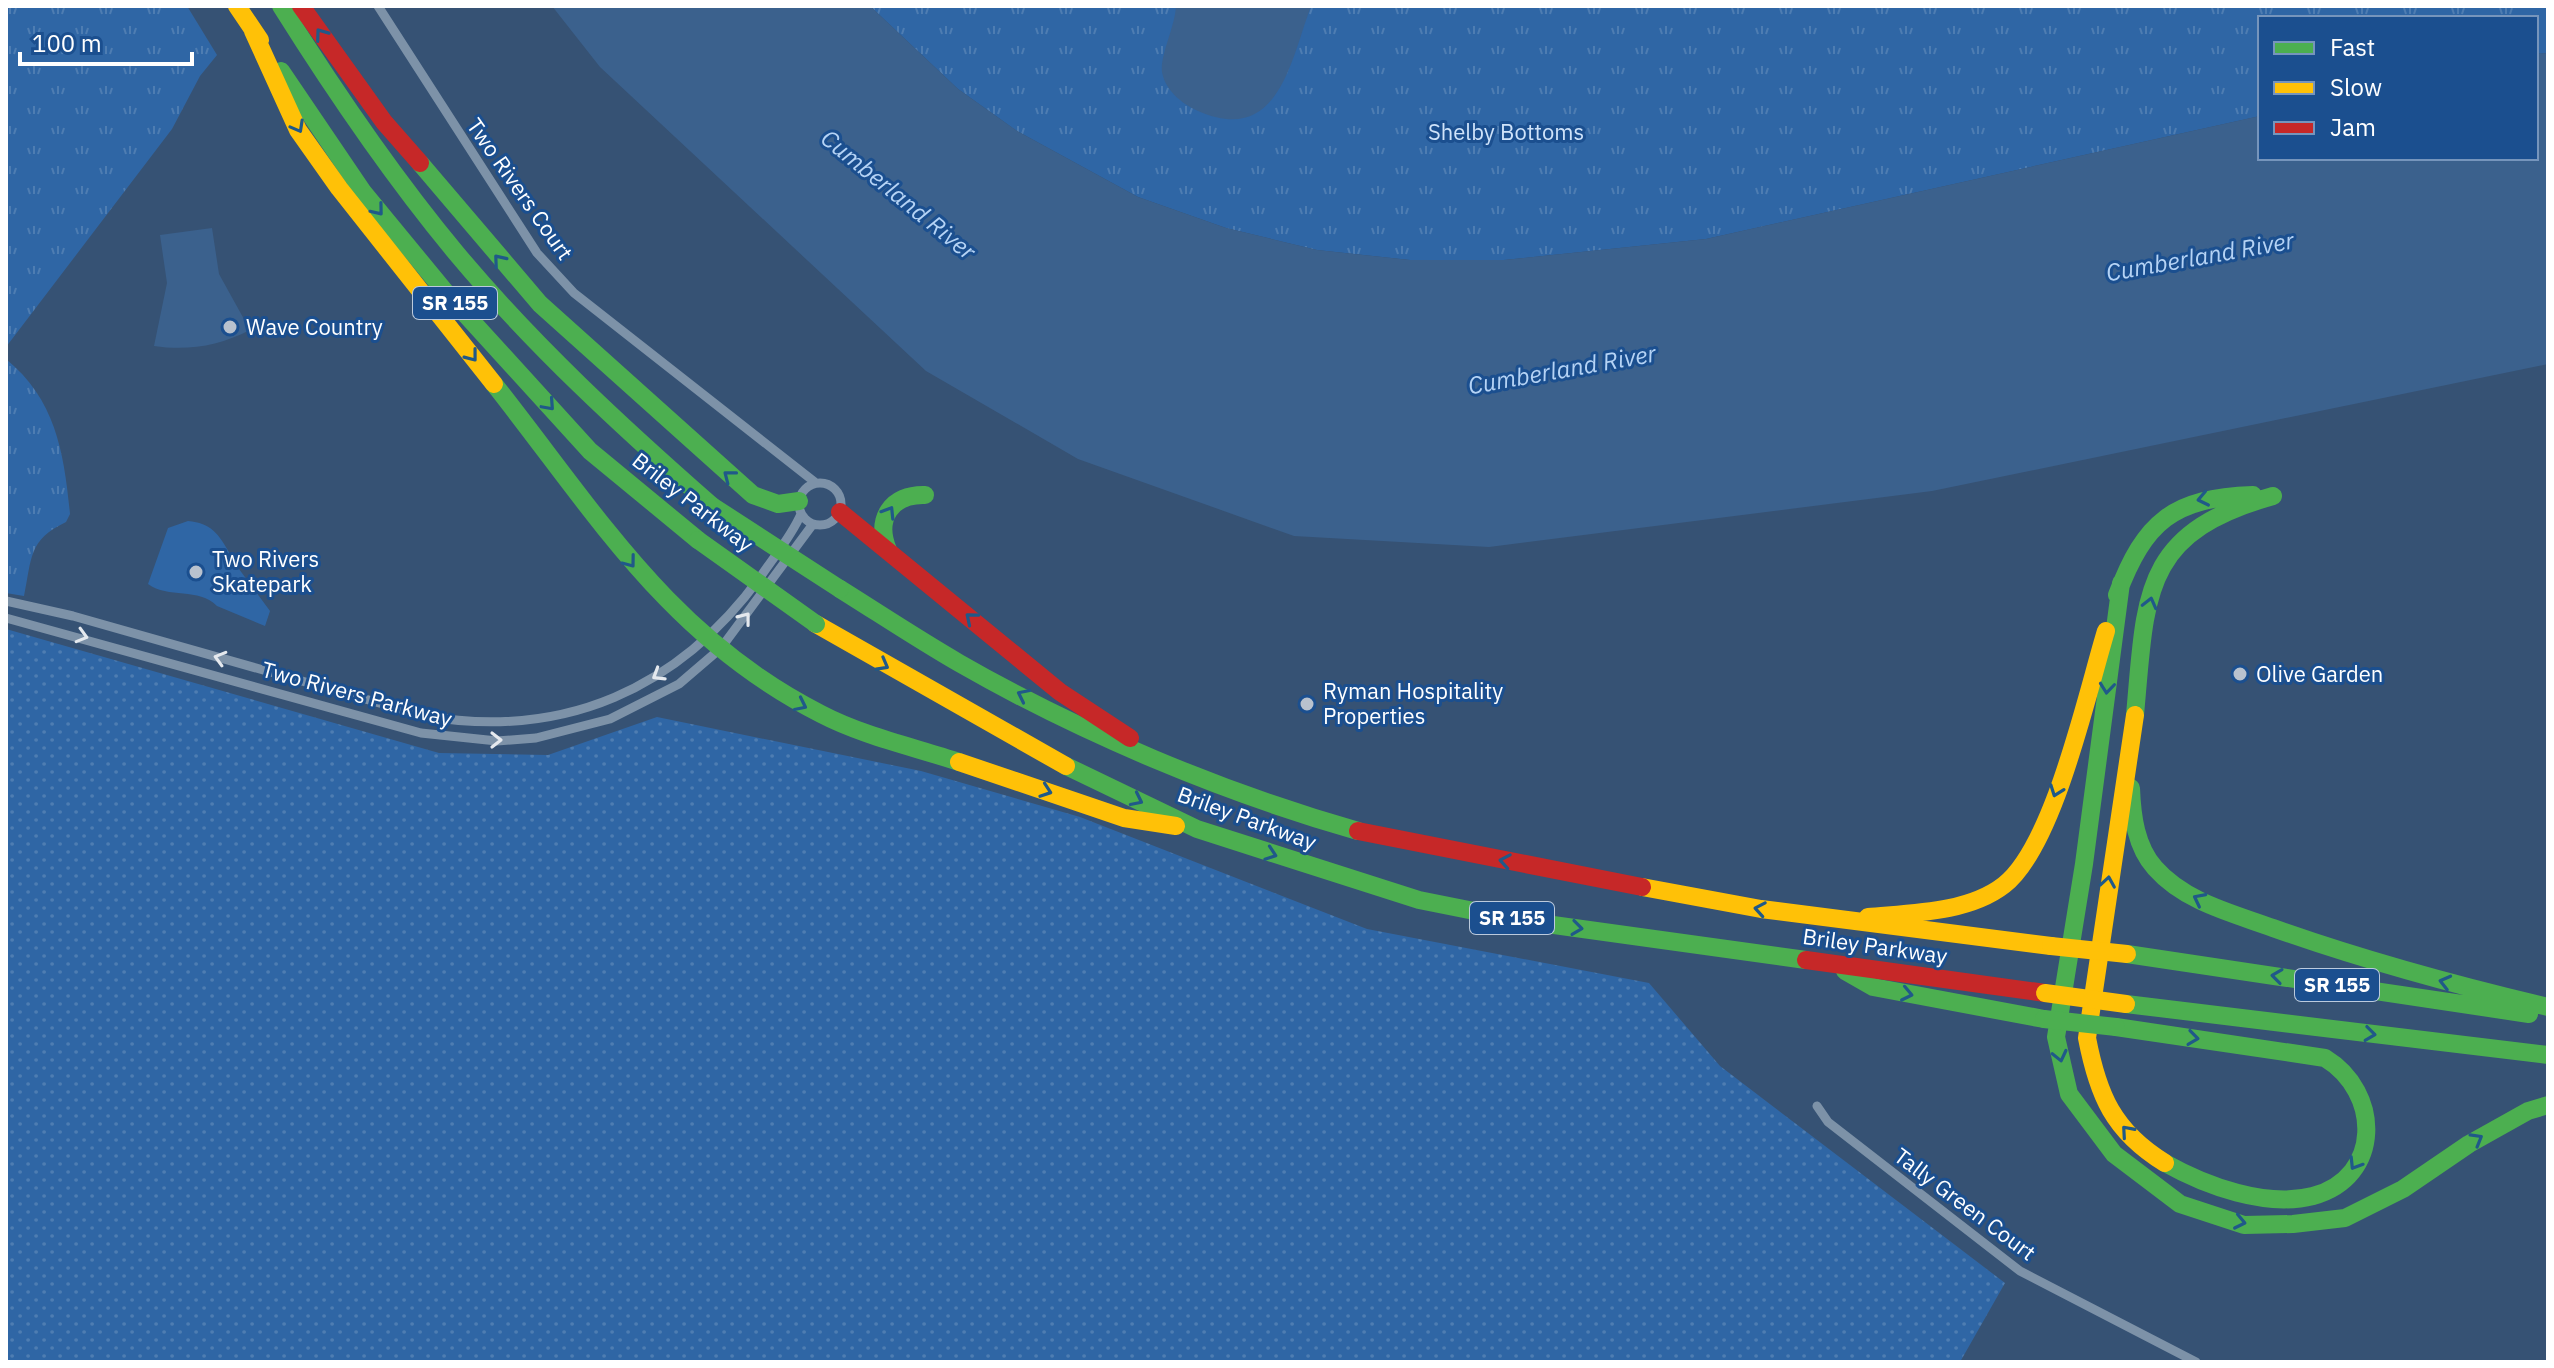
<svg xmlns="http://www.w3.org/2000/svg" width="2554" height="1368" font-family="'IBM Plex Sans',sans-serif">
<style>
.grass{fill:url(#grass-dots)}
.park{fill:url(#park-tufts)}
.pitch{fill:#2f66a5}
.water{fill:#3b618d}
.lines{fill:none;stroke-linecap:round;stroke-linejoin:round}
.street{stroke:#7d92a8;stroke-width:9}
.fast{stroke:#4caf50;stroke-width:18}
.slow{stroke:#ffc107;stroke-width:18}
.jam{stroke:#c62828;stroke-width:18}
.fast-bridge{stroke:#4caf50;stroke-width:18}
.slow-bridge{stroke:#ffc107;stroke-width:18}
.oneway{stroke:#205989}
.oneway2{stroke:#e5e9ee}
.poi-dot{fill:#b9c2ce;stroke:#1b4f8f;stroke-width:3}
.labels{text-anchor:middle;stroke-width:6;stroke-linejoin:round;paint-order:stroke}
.shield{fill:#1b4f8f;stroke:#bbcadd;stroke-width:2}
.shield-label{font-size:20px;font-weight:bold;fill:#fff}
.park-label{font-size:22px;fill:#cfe3fa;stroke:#1b4f8f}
.street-label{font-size:22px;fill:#fff;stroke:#1b4f8f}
.poi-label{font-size:22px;fill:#fff;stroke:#1b4f8f;text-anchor:start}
.water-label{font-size:24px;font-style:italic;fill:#b5d3f5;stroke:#1b4f8f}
</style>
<defs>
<pattern id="grass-dots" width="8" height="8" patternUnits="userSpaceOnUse" patternTransform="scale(2)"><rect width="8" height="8" fill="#2f66a5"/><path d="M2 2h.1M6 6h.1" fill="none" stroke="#4e7db2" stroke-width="1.8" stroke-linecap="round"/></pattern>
<pattern id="park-tufts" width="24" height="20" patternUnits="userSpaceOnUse" patternTransform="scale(2)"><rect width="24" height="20" fill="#2f66a5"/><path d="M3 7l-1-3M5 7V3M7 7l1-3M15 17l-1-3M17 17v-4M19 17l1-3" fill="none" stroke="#4e7db2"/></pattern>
</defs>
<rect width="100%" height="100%" fill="#365274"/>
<path class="grass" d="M6 629 439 753 548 755 657 717 921 771 1080 817 1367 929 1649 983 1720 1066 2005 1283 1960 1362H6Z"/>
<path class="park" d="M6 6H187L217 55 200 76 172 129 6 347Z
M870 6H2548V53L2536 54V18H2260V116L1706 239 1504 260H1410L1317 250 1226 228 1138 197 1017 131 958 89Z
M6 359C56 400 64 453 70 514L66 522C28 540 32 558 24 596L6 593Z"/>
<path class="pitch" d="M188 521C211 523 219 534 230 554L227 566 239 569 270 611 265 626 217 606C199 587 168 599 148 584L168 528Z"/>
<path class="water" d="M552 6H870L958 89 1017 131 1138 197 1226 228 1317 250 1410 260H1504L1706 239 2260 116V158H2536V54L2548 53V364L1932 491 1489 547 1294 536 1078 459 926 371 600 67Z
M1176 6H1311C1290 63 1278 146 1198 111 1182 104 1165 90 1162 72 1160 55 1175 27 1176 6Z
M212 228 219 274 250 330C219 346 188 351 154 346L167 283 160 235Z"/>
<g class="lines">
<path class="street" d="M378 6 537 253 574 293 816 483
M799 504a21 21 0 1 1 42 0a21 21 0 1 1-42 0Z
M6 601 73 616 425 716C564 740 679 689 761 576 775 555 791 537 801 514
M6 618 421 733 497 741 536 738 610 719 679 684 721 648 813 524
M1817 1106 1828 1122 2020 1271 2196 1362"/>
<path class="fast" d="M281 6C335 92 392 176 457 254 534 346 622 427 712 506
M281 71 363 192 447 294 590 451 698 540
M420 163 540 304 753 495 778 504 799 501
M494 384C596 513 669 637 821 714 863 736 914 747 959 762
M888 550C875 519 891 494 925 495
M2121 583 2084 864 2056 1037 2069 1094 2114 1154 2180 1204 2244 1225 2293 1224 2345 1218 2403 1189 2469 1144 2528 1111 2548 1105
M840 589C880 614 919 640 959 663 1081 733 1224 793 1358 831
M2117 595C2145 521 2173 498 2253 495
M2135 715C2146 594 2141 533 2273 496
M1066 766 1197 829 1419 900 1524 921 1806 960
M2131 788C2132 816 2136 847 2155 868 2185 902 2232 913 2273 928 2363 960 2455 985 2548 1007
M2127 954 2529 1014
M1845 971 1873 987 2044 1019
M2126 1004 2548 1055
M2116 1027 2325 1058C2381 1092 2383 1177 2313 1196 2266 1208 2206 1186 2165 1163"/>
<path class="slow" d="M237 6 260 40
M253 31 298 130 339 188 494 384
M816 624 1066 766
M2135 715 2087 1038C2098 1095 2113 1131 2165 1163
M959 762 1124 818 1176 826
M1642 887 1761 909 2051 946
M1868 917C1911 913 1968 913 2004 885 2054 846 2087 693 2106 631"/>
<path class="jam" d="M301 6 384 122 420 163
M840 512 1060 692 1130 738
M1358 831 1642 887
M1806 960 2045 993"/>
<path class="fast-bridge" d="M712 506 840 589
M698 540 816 624
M2044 1019 2116 1027"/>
<path class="slow-bridge" d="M2051 946 2127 954
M2045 993 2126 1004"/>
</g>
<defs><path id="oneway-chevron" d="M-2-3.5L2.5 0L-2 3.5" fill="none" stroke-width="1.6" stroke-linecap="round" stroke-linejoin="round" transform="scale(2)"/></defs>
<g class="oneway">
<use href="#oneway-chevron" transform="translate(321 34) rotate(-126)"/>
<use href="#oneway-chevron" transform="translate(298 127) rotate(61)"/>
<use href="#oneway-chevron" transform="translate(378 210) rotate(51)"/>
<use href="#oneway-chevron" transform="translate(499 260) rotate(-130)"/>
<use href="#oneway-chevron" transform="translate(472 356) rotate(52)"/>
<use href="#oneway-chevron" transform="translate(549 405) rotate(48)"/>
<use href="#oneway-chevron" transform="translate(729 476) rotate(-142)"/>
<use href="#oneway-chevron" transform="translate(2203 499) rotate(168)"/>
<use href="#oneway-chevron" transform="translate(889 512) rotate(-58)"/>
<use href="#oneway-chevron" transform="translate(630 562) rotate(53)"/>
<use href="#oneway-chevron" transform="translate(2150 603) rotate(-76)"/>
<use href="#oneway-chevron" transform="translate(971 618) rotate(-140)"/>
<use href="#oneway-chevron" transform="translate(883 665) rotate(29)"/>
<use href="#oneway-chevron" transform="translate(2107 688) rotate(96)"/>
<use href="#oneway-chevron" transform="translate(1023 695) rotate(-154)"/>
<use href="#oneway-chevron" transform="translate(801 705) rotate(26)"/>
<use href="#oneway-chevron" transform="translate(1046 791) rotate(19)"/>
<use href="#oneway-chevron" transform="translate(2056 791) rotate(110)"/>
<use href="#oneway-chevron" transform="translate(1137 800) rotate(26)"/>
<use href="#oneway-chevron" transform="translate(1271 854) rotate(19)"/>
<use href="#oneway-chevron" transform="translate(1505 861) rotate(-170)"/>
<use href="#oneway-chevron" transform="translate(2108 882) rotate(-81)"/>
<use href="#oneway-chevron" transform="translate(2199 899) rotate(-153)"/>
<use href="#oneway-chevron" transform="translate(1760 909) rotate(-170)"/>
<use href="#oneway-chevron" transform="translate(1577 928) rotate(8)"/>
<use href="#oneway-chevron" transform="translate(2277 976) rotate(-172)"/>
<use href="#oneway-chevron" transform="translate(2445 982) rotate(-166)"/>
<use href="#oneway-chevron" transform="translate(1907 994) rotate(12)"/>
<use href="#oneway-chevron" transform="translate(2370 1034) rotate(7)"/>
<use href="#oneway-chevron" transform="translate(2193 1038) rotate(8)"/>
<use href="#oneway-chevron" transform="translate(2060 1056) rotate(77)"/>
<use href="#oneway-chevron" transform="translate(2127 1131) rotate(-131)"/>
<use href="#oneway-chevron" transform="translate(2477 1139) rotate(-30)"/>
<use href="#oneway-chevron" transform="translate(2355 1164) rotate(122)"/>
<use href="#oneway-chevron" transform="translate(2240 1222) rotate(12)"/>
</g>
<g class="oneway2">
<use href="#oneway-chevron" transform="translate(745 618) rotate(-52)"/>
<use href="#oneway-chevron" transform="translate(82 636) rotate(16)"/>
<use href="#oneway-chevron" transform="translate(220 658) rotate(-164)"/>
<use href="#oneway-chevron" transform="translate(658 675) rotate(148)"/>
<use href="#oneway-chevron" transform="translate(496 740)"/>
</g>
<g class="poi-dot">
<circle cx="230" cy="327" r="8"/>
<circle cx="196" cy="572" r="8"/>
<circle cx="2240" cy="674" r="8"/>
<circle cx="1307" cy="704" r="8"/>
</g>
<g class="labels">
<g class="shield">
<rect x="413" y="287" width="84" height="32" rx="6"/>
<rect x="1470" y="902" width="84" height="32" rx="6"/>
<rect x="2295" y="969" width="84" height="32" rx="6"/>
</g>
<g class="shield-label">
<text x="455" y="310">SR 155</text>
<text x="1512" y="925">SR 155</text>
<text x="2337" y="992">SR 155</text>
</g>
<g class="park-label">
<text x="1506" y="140">Shelby Bottoms</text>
</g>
<g class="street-label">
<text transform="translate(520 189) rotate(55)" y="8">Two Rivers Court</text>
<text transform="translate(693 502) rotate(38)" y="8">Briley Parkway</text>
<text transform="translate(357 694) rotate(15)" y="8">Two Rivers Parkway</text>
<text transform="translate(1247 818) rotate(20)" y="8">Briley Parkway</text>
<text transform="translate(1875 946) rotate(8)" y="8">Briley Parkway</text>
<text transform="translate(1965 1204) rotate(37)" y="8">Tally Green Court</text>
</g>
<g class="poi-label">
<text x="246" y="335">Wave Country</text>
<text x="212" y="567">Two Rivers<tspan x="212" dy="25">Skatepark</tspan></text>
<text x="2256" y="682">Olive Garden</text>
<text x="1323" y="699">Ryman Hospitality<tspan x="1323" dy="25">Properties</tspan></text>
</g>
<g class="water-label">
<text transform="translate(898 195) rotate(39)" y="8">Cumberland River</text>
<text transform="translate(2200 257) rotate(-10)" y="8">Cumberland River</text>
<text transform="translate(1562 370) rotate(-10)" y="8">Cumberland River</text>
</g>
</g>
<rect width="2554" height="1368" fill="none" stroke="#ffffff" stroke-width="16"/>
<rect x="2258" y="16" width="280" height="144" fill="#1b4f8f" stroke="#7695bc" stroke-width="2"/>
<rect x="2274" y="42" width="40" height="12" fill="#4caf50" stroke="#7695bc" stroke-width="2"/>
<text x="2330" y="56" font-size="24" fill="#ffffff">Fast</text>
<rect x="2274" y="82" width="40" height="12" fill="#ffc107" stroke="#7695bc" stroke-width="2"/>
<text x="2330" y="96" font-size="24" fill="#ffffff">Slow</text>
<rect x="2274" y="122" width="40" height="12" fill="#c62828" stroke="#7695bc" stroke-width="2"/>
<text x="2330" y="136" font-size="24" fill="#ffffff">Jam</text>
<path d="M20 52v12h172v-12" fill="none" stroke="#ffffff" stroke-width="4"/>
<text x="32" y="52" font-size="24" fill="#ffffff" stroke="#1b4f8f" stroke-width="6" paint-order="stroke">100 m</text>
</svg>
